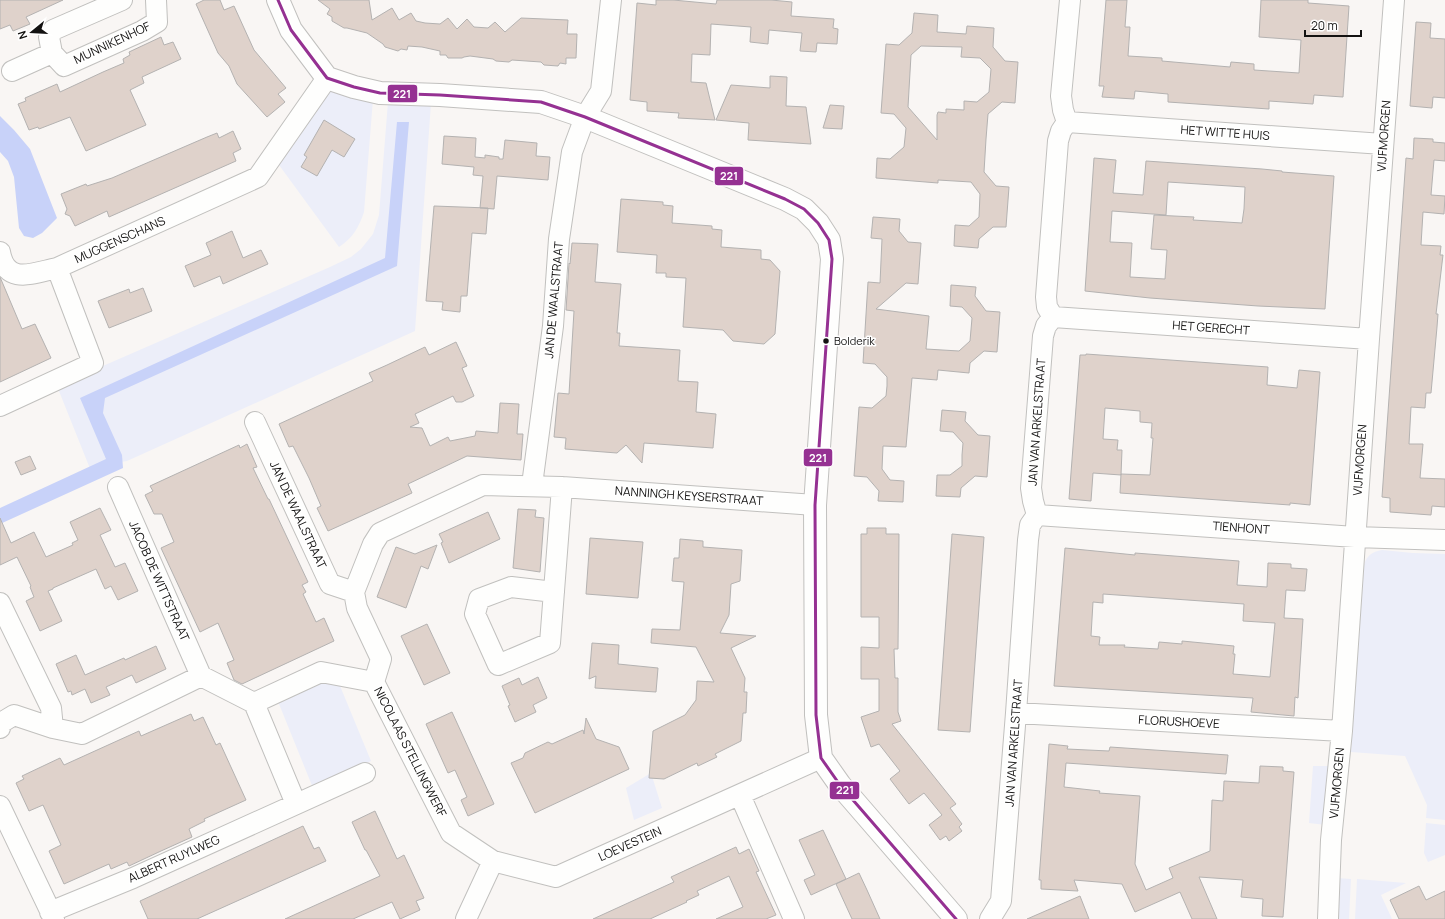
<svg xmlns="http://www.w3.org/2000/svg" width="1445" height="919" font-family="Manrope,sans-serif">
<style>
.green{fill:#eceef9}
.water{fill:#c8d2f9}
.building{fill:#dfd2cb;stroke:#b4b2b1;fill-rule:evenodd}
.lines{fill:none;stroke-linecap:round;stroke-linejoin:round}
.street-casing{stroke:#c1c0be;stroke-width:22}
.secondary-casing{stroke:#c1c0be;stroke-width:24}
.street{stroke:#fefefd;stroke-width:20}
.secondary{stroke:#fefefd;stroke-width:22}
.bus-1-casing{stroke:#fff;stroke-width:6}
.bus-1{stroke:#953192;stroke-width:3}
.bus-dot{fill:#131211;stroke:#fff;stroke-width:1.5}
.labels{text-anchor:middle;stroke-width:3;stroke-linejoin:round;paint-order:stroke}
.bus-label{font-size:11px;fill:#131211;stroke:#fff;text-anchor:start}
.street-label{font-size:12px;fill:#131211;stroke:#fff}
.line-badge{stroke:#fff;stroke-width:1.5}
.badge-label{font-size:11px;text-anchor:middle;font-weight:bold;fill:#fff}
</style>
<rect width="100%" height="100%" fill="#f9f6f4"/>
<path class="green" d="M341 88 373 99 364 212C359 227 353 238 339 247L279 165 322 97 329 92Z
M388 102 431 103 415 331 127 461 104 465 91 471 57 386 330 267 351 257 361 249 373 234 379 215Z
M1382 550 1413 553 1445 554V820L1426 818 1427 805 1405 756 1351 752 1364 565C1367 555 1372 552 1382 550Z
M324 679 338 681 371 761 313 788 277 699Z
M1313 766H1330L1326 825 1309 823Z
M651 773 662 808 634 820 626 788Z
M1426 823 1445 825V855L1428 862 1424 853Z
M1337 878 1351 879 1349 919H1335Z
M1357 879 1406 883 1381 895 1392 919H1355Z"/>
<path class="water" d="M0 116 14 130 30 149 57 218 42 233 33 238 24 236 19 228 14 177 8 161 0 152Z
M397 122H409L397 266 105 398 103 413 122 455 123 468 0 524V508L106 459 80 398 385 258Z"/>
<path class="building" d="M0 0H63L26 17 30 24 13 31 10 25 0 29Z
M204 0H220L224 10 234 6 254 50 286 88 278 94 285 102 267 117 237 84 229 66 218 53 196 4Z
M318 0H369L372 20 392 8 399 20 411 13 416 21 425 23 440 24 448 18 457 29 467 19 474 27 488 28 495 22 505 32 521 18 568 20 567 34H577L576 58H566V64L560 63 558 66 544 65 541 62 512 60 509 62 496 61 493 59 470 56 464 57 462 58H448L446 55H440V51L422 47 408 46 407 50 401 49 398 51 385 47 383 44 367 33 347 28H344L332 21V17L327 14 330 9Z
M656 0H673L716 4 717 0H771L792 2 791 16 834 19 833 28 838 29 837 44 817 43 816 52 800 51 802 33 769 30 768 44 750 42 751 27 711 24 710 55 692 54 691 82 706 83 715 120 678 118 679 113 647 111V102L630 100 637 3 656 5Z
M1106 0H1127L1125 27H1130L1128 56 1162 58V61L1230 67 1231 62 1254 64V70L1299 73 1301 40 1259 37 1261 0H1308V3L1349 6 1343 97 1314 95 1313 104 1269 101V109L1168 102V94L1135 91 1134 99 1102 97 1104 86H1099Z
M914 13 938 15 937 32 966 34 967 26 994 28 993 47 1005 61 1018 62 1015 103 1002 102 988 114 986 139 984 172 996 186 1009 187 1006 227H993L979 239 978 248 954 246 955 225 969 226 979 217 980 194 971 182 938 180V183L876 178 877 158 890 159 904 147 906 128 894 114 881 113 886 44 899 45 912 33ZM921 46 962 47 961 57 980 58 991 69 989 92 977 102 964 101V110L946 109V113L938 112 937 115V140L908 107 911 55Z
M1416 22 1431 23 1430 38 1445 39V98L1433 97 1432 108 1410 106Z
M161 37 164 45 173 42 181 59 142 77 144 83 130 90 146 125 86 151 70 117 39 129 38 127 29 130 18 104 26 101 25 98 57 84 60 92 103 72 124 63 123 59 130 55 129 52Z
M770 76 787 77 786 106 806 107 811 144 748 140 749 123 716 120 731 85 770 88Z
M830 105 844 106 842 129 823 128Z
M324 120 355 139 344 157 332 150 317 176 301 167 307 157 304 155Z
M233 131 241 149 233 153 236 161 109 217 107 211 75 226 70 216 65 214 67 209 61 194 86 184 87 186 112 178 207 137 217 133 219 138Z
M444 136 476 138 475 157 485 158V155L499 157V159H503L505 140 537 143 536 156 550 157 548 180 497 176 494 209 480 208 483 176 473 175 474 167 442 164Z
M1414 138 1433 139V142L1445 143V161L1434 160 1431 195 1445 196 1444 214 1423 212 1421 245 1441 246 1440 255H1443L1436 314H1438L1437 327 1431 393H1426L1425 408 1411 407 1409 444H1423L1420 478 1445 479V507L1432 506 1431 515 1390 512V498L1382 497 1406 158 1413 159Z
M1094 158 1116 160 1113 193 1143 195 1146 161 1262 169 1282 171V172L1334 176 1325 309 1258 306 1150 298 1085 291ZM1168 182 1245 187 1244 209 1242 223 1193 220 1194 217 1154 215 1151 249 1167 250 1165 279 1130 277 1132 243 1110 242 1112 211 1166 215Z
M621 199 663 202V205L673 206 672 223 712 226V229L722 230 721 247 761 250V259L770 260 780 271 775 334 764 344 733 341 723 330 683 327 686 278 666 277V273H656L657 255 617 252Z
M434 206 488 208 486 234 472 233 467 296H461L460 312 442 310 443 302 426 301Z
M873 217 900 219 899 231 908 242 921 243 918 284 906 283 876 309 929 316 926 349 959 351 970 341 972 318 962 307 950 306 951 285 976 287 975 296 986 311 1000 312 997 352 984 351 970 363 969 373 938 370 937 380 912 378 906 447 883 446 882 469 890 480 904 481 903 502 878 501 879 491 867 477 854 476 859 407 872 408 886 396 887 386V377L875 364 863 363 868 282 880 283 882 239 871 238Z
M232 231 243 258 261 250 268 264 223 284 220 276 194 287 185 266 211 255 206 243Z
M572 243 598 244 595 282 621 284 617 333H620L619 346 680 350 678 381 698 382 696 412 716 414 713 448 644 443 642 463 626 445 617 453 565 449 566 438 554 437 558 393 569 394 574 311 566 310 569 263 570 264Z
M0 277 22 329 35 324 51 358 0 382Z
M143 288 152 311 109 328 98 301 129 289 130 293Z
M456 342 467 366 462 368 474 396 462 402H456L453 396 415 414 419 423 410 427 422 428 430 446 448 437 450 441 475 436 476 431 498 433 500 403 519 404 517 434H523L521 460 467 456 408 484 412 493 328 531 317 508 321 506 309 478 293 446 289 447 279 424 373 381 369 373 387 365 425 347 429 355Z
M1086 354 1268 367 1267 385 1297 388 1299 370 1320 372 1310 505 1290 503V505L1120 493 1121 474 1150 475 1153 438H1151L1152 423 1140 422V411L1105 408 1103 439 1118 440 1117 450H1122L1121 475 1093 473 1091 501 1069 499 1080 355H1086Z
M942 410 966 412 965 421 978 435 990 436 987 477 975 476 961 488 960 497 936 496 937 475H950L962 466V455L963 443 953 432 940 431Z
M247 444 257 467 253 468 268 499H269L308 582 302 585 306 592 303 594 316 622 324 618 334 641 242 684 234 680 227 663 234 660 218 623 200 632 161 548 174 542 162 514H154L145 495 153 491 150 486 239 445 240 448Z
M30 456 36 469 21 475 15 462Z
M100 508 111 530 100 535 115 567 125 563 138 591 118 600 111 586 105 589 96 569 53 588V589L48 591 62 621 40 631 26 601 34 597 30 587 31 586 17 557 0 565V518L11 543 34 532 46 557 73 545 72 543 78 540 70 522Z
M518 509 536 510 535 517 544 518 540 572 513 568Z
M488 512 500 539 449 563 441 543 443 542 439 534Z
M867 528H886V534H899L898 649H894L895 678H898V712L901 721 892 724 956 804 950 808 962 824 959 827 962 831 949 841 946 836 940 840 929 825 942 815 924 793 909 804 890 779 900 771 879 744 871 747 861 717 879 711V679H861V647L879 648V617H861V534H867Z
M952 534 984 537 970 732 938 730Z
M590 538 643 542 638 598 586 594Z
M680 539 703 541V547L742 550 740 581 731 584 729 615 720 633 756 636 731 648 745 678 744 692H747L746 713H743L741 741 715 754 717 757 698 766 697 763 664 779 649 778 653 731 685 715 696 700 697 681 714 682 696 647 651 643 652 629 680 630 684 582 672 581 674 558H679Z
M437 545 428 569 421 566 406 608 377 597 396 547 415 554Z
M1065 548 1135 555V553L1239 561 1237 585 1267 587 1268 563 1291 564V568L1307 569 1305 591 1286 590 1284 618 1303 619 1298 698 1295 697 1294 716 1251 712 1253 698 1054 686ZM1103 594 1244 604 1243 621 1275 623 1270 677 1233 674 1235 654H1233L1234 646 1182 641V644L1159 642 1158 649 1124 647 1125 645H1099L1100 637 1091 636 1093 602 1103 603Z
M427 624 450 673 424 685 401 636Z
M592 643 619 645 618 664 658 668 656 692 595 688 596 676 589 679Z
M156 646 166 669 136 683 132 675 106 687 110 695 91 703 85 689 72 695 71 691 68 692 56 664 76 655 85 675 124 658 125 660Z
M538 677 547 698 533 705 536 712 515 722 508 706 510 705 502 686 519 678 522 685Z
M452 712 494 804 468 816 461 800 467 797 455 770 448 773 426 724Z
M191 714 194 721 203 717 216 745 220 743 246 800 204 819 205 821 189 829 192 837 161 851 129 866 127 862 111 869 109 864 64 884 49 851 61 845 43 805 29 811 16 783 24 779 22 776 60 758 64 765 139 731 141 736Z
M586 718 596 739 619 747 629 769 535 813 511 763 523 758 525 753 548 742 552 744 583 730 584 734Z
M1049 744 1068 746 1067 749 1109 751 1110 747 1228 755 1226 774 1066 763 1064 787 1100 791 1099 793 1140 796 1135 864 1146 890 1173 878 1169 868 1210 851 1212 800 1223 801 1224 781 1259 783 1260 766 1283 767V771L1294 772 1283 917 1262 916 1263 899 1241 897 1243 880 1199 877 1217 919H1192L1180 892 1135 912 1122 884 1074 880 1078 891 1041 889V880H1039Z
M375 811 397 859 404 855 411 870 424 898 416 901 420 910 400 919 392 902 353 919H285L380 876 366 850H365L352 822Z
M303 826 314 849 319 847 326 861 197 919H148L140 901Z
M823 830 846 879 811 895 804 880 815 875 799 840Z
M736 847 739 854 749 849 759 871 756 872 776 915 766 919H716L743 907 729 876 697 891 699 895 686 901 687 902 650 919H593L674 882 671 877Z
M859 873 867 890 880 919H852L836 884Z
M1419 886 1426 900 1445 891V919H1399L1390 900Z
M1080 896 1089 919H1027Z"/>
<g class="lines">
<g class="street-casing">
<path id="street" d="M122 0 53 30 49 37 52 53 64 66 142 31 157 22 156 0
M12 71 52 53
M1067 122 1383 144
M0 252C6 286 33 273 57 268
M1053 317 1369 339
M0 406 93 363 57 268 258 177 327 78
M255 422 330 584 354 592
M532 485 553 326 559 239 572 152 585 117 601 91 611 0
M118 487 201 676
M1037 515 1355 537 1445 540
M554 592 511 587 479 599 475 614 498 665 550 643 562 487
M0 603 51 708 53 728
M374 682 381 659 357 608 354 592 373 544 380 533 483 485 562 487 815 505
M254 703 296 804
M1016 713 1342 731
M0 728 1 723 14 715 53 728 82 734 201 676 254 703 321 672 374 682 451 833 493 861
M740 795 794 919
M0 806 54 919
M50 912 133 878 365 773
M466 919 493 861 556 877 821 758
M990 919 1001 901 1016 713 1028 540 1030 525 1037 515 1033 501 1031 488 1043 336 1046 326 1053 317 1047 307 1046 297 1058 141 1061 131 1067 122 1063 110 1061 96 1070 0
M1328 919 1331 840 1342 731 1369 339 1394 0"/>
</g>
<g class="secondary-casing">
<path id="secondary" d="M278 0 291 30 327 78 354 87 380 93 440 95 541 102 585 117 785 199 804 209 818 223 829 240 832 259 815 505 816 715 821 758 840 785 956 919"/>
</g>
<use href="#street" class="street"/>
<use href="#secondary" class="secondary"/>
<g class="bus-1-casing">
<path id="bus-1" d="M278 0 291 30 327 78 354 87 380 93 440 95 541 102 585 117 785 199 804 209 818 223 829 240 832 259 815 505 816 715 821 758 840 785 956 919"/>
</g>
<use href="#bus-1" class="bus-1"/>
</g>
<circle class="bus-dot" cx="826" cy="341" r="3.5"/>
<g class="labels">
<g class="bus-label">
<text x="834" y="345">Bolderik</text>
</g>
<g class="street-label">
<text transform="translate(112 43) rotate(-25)" y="4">MUNNIKENHOF</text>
<text transform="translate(1225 133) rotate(4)" y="4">HET WITTE HUIS</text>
<text transform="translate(1384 136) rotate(-86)" y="4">VIJFMORGEN</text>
<text transform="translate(120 240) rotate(-24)" y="4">MUGGENSCHANS</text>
<text transform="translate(554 300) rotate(-85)" y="4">JAN DE WAALSTRAAT</text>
<text transform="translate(1211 328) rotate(4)" y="4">HET GERECHT</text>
<text transform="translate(1037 422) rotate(-86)" y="4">JAN VAN ARKELSTRAAT</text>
<text transform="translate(1360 460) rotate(-86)" y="4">VIJFMORGEN</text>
<text transform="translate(689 496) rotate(4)" y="4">NANNINGH KEYSERSTRAAT</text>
<text transform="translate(298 515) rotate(65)" y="4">JAN DE WAALSTRAAT</text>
<text transform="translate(1241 528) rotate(4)" y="4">TIENHONT</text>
<text transform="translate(159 581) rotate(66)" y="4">JACOB DE WITTSTRAAT</text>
<text transform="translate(1179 722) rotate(3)" y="4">FLORUSHOEVE</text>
<text transform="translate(1014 743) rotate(-86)" y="4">JAN VAN ARKELSTRAAT</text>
<text transform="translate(410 752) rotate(63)" y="4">NICOLAAS STELLINGWERF</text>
<text transform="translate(1337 783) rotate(-85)" y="4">VIJFMORGEN</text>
<text transform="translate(630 844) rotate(-24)" y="4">LOEVESTEIN</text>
<text transform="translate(174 859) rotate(-24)" y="4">ALBERT RUYLWEG</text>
</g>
</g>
<g class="line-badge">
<rect x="387" y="84" width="31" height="19" rx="4" fill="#953192"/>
<rect x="714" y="166" width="30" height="20" rx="4" fill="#953192"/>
<rect x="803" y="448" width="30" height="19" rx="4" fill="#953192"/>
<rect x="829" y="781" width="31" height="19" rx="4" fill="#953192"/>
</g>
<g class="badge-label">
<text x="402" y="98">221</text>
<text x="729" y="180">221</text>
<text x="818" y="462">221</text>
<text x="845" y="794">221</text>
</g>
<g transform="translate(32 32) rotate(252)" stroke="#ffffff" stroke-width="3" paint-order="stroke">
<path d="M0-3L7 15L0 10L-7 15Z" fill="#131211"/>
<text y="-6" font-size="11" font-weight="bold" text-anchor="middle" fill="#131211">N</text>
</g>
<path d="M1305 30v6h56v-6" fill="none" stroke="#131211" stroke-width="2"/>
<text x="1311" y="30" font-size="12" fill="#131211" stroke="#ffffff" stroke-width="3" paint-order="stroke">20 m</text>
</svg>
